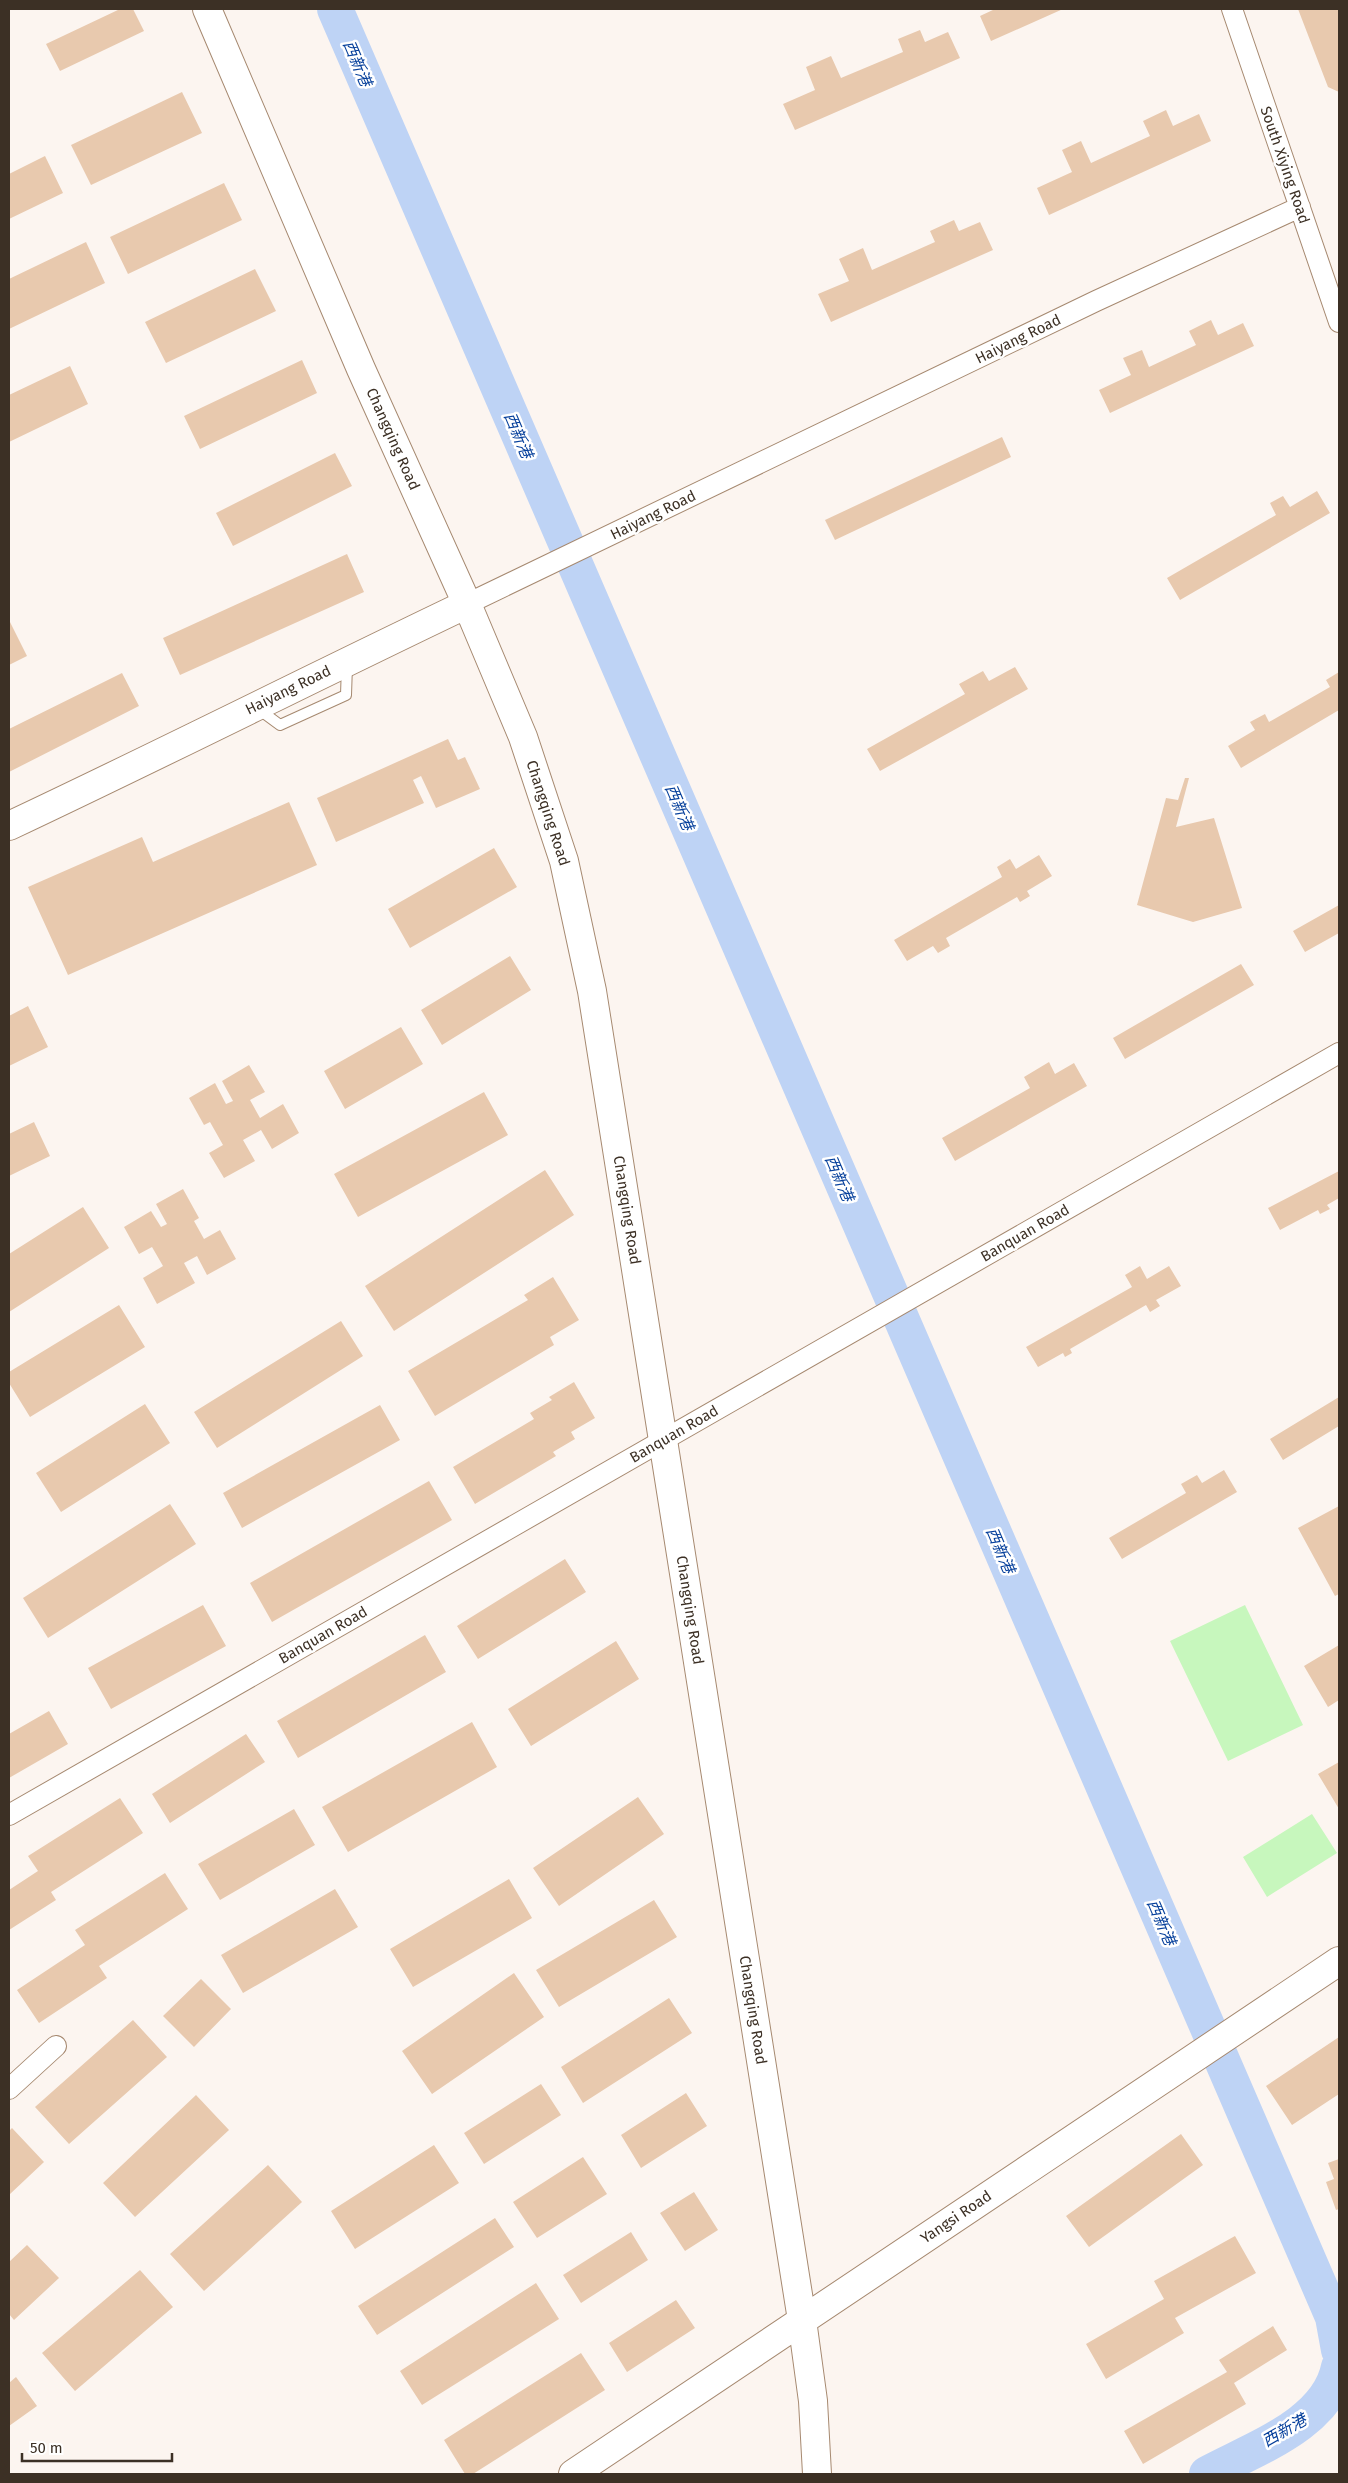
<svg xmlns="http://www.w3.org/2000/svg" width="1348" height="2483" font-family="'Fira Sans','Noto Sans SC',sans-serif">
<style>
.green{fill:#c7f7bd}
.lines{fill:none;stroke-linecap:round;stroke-linejoin:round}
.river{stroke:#bed3f5;stroke-width:36}
.building{fill:#e8c9ae}
.lane-casing{stroke:#a68970;stroke-width:12}
.street-casing{stroke:#a68970;stroke-width:22}
.secondary-casing{stroke:#a68970;stroke-width:30}
.lane{stroke:#fff;stroke-width:10}
.street{stroke:#fff;stroke-width:20}
.secondary{stroke:#fff;stroke-width:28}
.labels{text-anchor:middle;stroke-width:5;stroke-linejoin:round;paint-order:stroke}
.street-label{font-size:15px;fill:#3c3025;stroke:#fff}
.water-label{font-size:16px;font-style:italic;fill:#053f9b;stroke:#fff}
</style>
<rect width="100%" height="100%" fill="#fcf5f0"/>
<path class="green" d="M1245 1605 1303 1725 1228 1761 1170 1641Z
M1312 1814 1337 1853 1267 1897 1243 1857Z"/>
<g class="lines">
<path class="river" d="M335 9 1333 2317 1339 2350
M1207 2474C1253 2449 1328 2424 1339 2367"/>
</g>
<path class="building" d="M120 9H133L144 31 60 71 46 44Z
M995 9H1063L991 41 980 16Z
M1298 9H1339V92L1328 87Z
M920 30 925 42 948 32 960 58 795 130 783 104 815 90 806 67 831 56 841 78 903 52 898 39Z
M182 92 202 133 91 185 71 145Z
M1166 110 1173 126 1199 114 1211 141 1049 215 1037 188 1072 172 1062 150 1081 141 1091 163 1150 136 1143 121Z
M45 156 63 193 9 219V174Z
M224 183 242 220 128 274 110 237Z
M954 220 959 231 980 222 993 250 831 322 818 294 849 281 839 259 863 248 872 270 935 242 930 231Z
M86 242 105 283 9 329V279Z
M255 269 276 311 166 363 145 322Z
M1211 320 1218 335 1243 323 1254 346 1110 413 1099 390 1131 375 1123 358 1142 350 1149 367 1196 345 1189 331Z
M302 360 317 393 200 449 184 416Z
M70 366 88 404 9 442V395Z
M1002 437 1011 457 835 540 825 520Z
M335 453 352 486 233 546 216 513Z
M1317 491 1330 513 1180 600 1167 578 1276 515 1270 503 1283 496 1290 507Z
M347 554 364 592 180 675 163 638Z
M9 620 27 656 9 665Z
M1015 667 1028 689 880 771 867 749 965 694 959 684 983 671 989 681Z
M1339 672V710L1241 768 1228 746 1255 730 1250 722 1265 714 1269 722 1330 687 1326 680Z
M122 673 139 706 9 772V729Z
M448 739 458 760 465 757 480 789 436 808 421 776 413 780 424 803 336 842 317 798Z
M1185 778H1189L1176 827 1214 818 1242 908 1193 922 1137 905 1166 798 1178 800Z
M289 802 317 865 68 975 28 887 142 837 153 862Z
M494 848 517 887 410 948 388 909Z
M1039 855 1052 876 1027 891 1030 896 1020 902 1017 897 946 938 950 946 938 953 933 946 907 961 894 940 1002 877 997 867 1010 859 1016 869Z
M1339 905V933L1305 952 1293 931Z
M510 956 531 990 442 1045 421 1010Z
M1241 964 1254 985 1125 1059 1113 1038Z
M28 1006 48 1047 9 1066V1016Z
M401 1027 423 1064 345 1109 324 1071Z
M1049 1062 1055 1074 1074 1063 1087 1086 955 1161 942 1138 1030 1088 1024 1077Z
M249 1065 265 1092 250 1100 260 1118 283 1104 299 1133 272 1149 261 1130 243 1140 255 1161 224 1178 209 1153 223 1145 210 1122 204 1125 189 1098 215 1083 226 1104 233 1101 222 1081Z
M484 1092 508 1135 358 1217 334 1174Z
M34 1122 50 1156 9 1176V1134Z
M545 1170 574 1215 394 1331 365 1286Z
M1339 1171V1198L1327 1205 1330 1209 1320 1214 1318 1210 1280 1230 1268 1208Z
M183 1189 199 1218 194 1221 204 1239 220 1230 236 1259 207 1275 197 1256 184 1263 195 1283 157 1304 143 1278 163 1266 152 1247 139 1254 124 1227 151 1211 161 1227 167 1224 156 1204Z
M83 1207 109 1248 9 1312V1254Z
M1140 1266 1147 1279 1169 1266 1181 1286 1156 1300 1160 1306 1150 1312 1146 1305 1070 1349 1072 1353 1065 1357 1063 1353 1038 1367 1026 1347 1132 1287 1125 1275Z
M553 1277 579 1320 550 1337 554 1345 435 1416 408 1371 528 1300 524 1295Z
M119 1305 145 1347 30 1417 9 1383V1372Z
M341 1321 363 1356 217 1448 194 1412Z
M574 1382 595 1418 571 1432 575 1439 553 1452 556 1456 475 1504 453 1467 534 1419 530 1413 552 1400 549 1397Z
M1339 1397V1426L1283 1460 1270 1439Z
M145 1404 170 1443 61 1512 36 1473Z
M380 1405 400 1440 242 1528 223 1493Z
M1224 1470 1237 1492 1122 1559 1109 1538 1186 1493 1181 1484 1197 1475 1202 1483Z
M429 1481 452 1520 272 1622 250 1583Z
M170 1504 196 1544 48 1638 23 1598Z
M1339 1506V1594L1335 1596 1298 1528Z
M565 1559 586 1592 478 1659 457 1626Z
M203 1605 226 1646 111 1709 88 1668Z
M425 1635 446 1672 298 1758 277 1721Z
M616 1641 639 1679 531 1746 508 1709Z
M1339 1645V1700L1328 1707 1304 1666Z
M49 1711 68 1744 9 1778V1734Z
M472 1722 497 1767 348 1852 322 1807Z
M246 1734 265 1762 170 1823 152 1794Z
M1339 1762V1809L1318 1774Z
M638 1797 664 1834 559 1906 533 1868Z
M120 1798 143 1833 51 1892 56 1900 9 1930V1890L38 1871 28 1856Z
M294 1809 315 1845 220 1900 198 1864Z
M165 1873 188 1909 99 1966 107 1978 39 2023 17 1990 85 1945 75 1930Z
M509 1879 532 1918 413 1987 390 1949Z
M335 1889 358 1927 243 1993 221 1955Z
M654 1900 677 1937 559 2007 536 1970Z
M514 1973 544 2017 432 2094 402 2051Z
M201 1979 231 2009 194 2047 163 2016Z
M669 1998 692 2033 583 2103 561 2067Z
M133 2020 167 2057 69 2144 35 2107Z
M1339 2037V2094L1292 2125 1266 2086Z
M541 2084 561 2115 484 2164 464 2133Z
M686 2093 707 2126 641 2168 621 2135Z
M196 2095 229 2130 135 2217 103 2183Z
M12 2128 44 2162 9 2195V2131Z
M1181 2134 1203 2165 1089 2247 1066 2216Z
M434 2145 459 2183 355 2249 331 2211Z
M583 2157 607 2194 537 2238 513 2202Z
M1339 2159V2209L1336 2210 1326 2182 1334 2179 1328 2163Z
M268 2165 302 2202 204 2291 170 2254Z
M694 2192 718 2230 685 2251 660 2213Z
M495 2218 514 2247 377 2335 358 2306Z
M631 2232 648 2260 581 2303 563 2275Z
M1235 2236 1256 2273 1175 2318 1184 2333 1106 2379 1086 2344 1164 2299 1154 2281Z
M27 2245 59 2278 14 2320 9 2314V2262Z
M140 2270 173 2307 75 2391 42 2353Z
M536 2283 559 2319 422 2405 400 2371Z
M676 2300 695 2328 627 2372 609 2343Z
M1273 2326 1287 2350 1234 2383 1246 2404 1143 2464 1124 2431 1227 2372 1219 2360Z
M581 2353 605 2390 473 2474H465L444 2440Z
M16 2377 37 2406 9 2426V2383Z"/>
<g class="lines">
<g class="lane-casing">
<path id="lane" d="M257 708 280 725 346 695 347 665"/>
</g>
<g class="street-casing">
<path id="street" d="M1232 9 1339 322
M467 604 1096 301 1300 207
M9 1815 1339 1053
M9 2089 56 2046"/>
</g>
<g class="secondary-casing">
<path id="secondary" d="M207 9 361 369 467 604 523 737 564 861 592 991 802 2320 813 2401 817 2474
M9 826C162 754 314 677 467 604
M573 2474 1339 1961"/>
</g>
<use href="#lane" class="lane"/>
<use href="#street" class="street"/>
<use href="#secondary" class="secondary"/>
</g>
<g class="labels">
<g class="street-label">
<text transform="translate(1285 165) rotate(71)" y="5">South Xiying Road</text>
<text transform="translate(1018 339) rotate(-26)" y="5">Haiyang Road</text>
<text transform="translate(393 439) rotate(66)" y="5">Changqing Road</text>
<text transform="translate(653 515) rotate(-26)" y="5">Haiyang Road</text>
<text transform="translate(288 690) rotate(-26)" y="5">Haiyang Road</text>
<text transform="translate(548 813) rotate(72)" y="5">Changqing Road</text>
<text transform="translate(627 1210) rotate(81)" y="5">Changqing Road</text>
<text transform="translate(1025 1233) rotate(-30)" y="5">Banquan Road</text>
<text transform="translate(674 1434) rotate(-30)" y="5">Banquan Road</text>
<text transform="translate(690 1610) rotate(81)" y="5">Changqing Road</text>
<text transform="translate(323 1635) rotate(-30)" y="5">Banquan Road</text>
<text transform="translate(753 2010) rotate(81)" y="5">Changqing Road</text>
<text transform="translate(956 2217) rotate(-34)" y="5">Yangsi Road</text>
</g>
<g class="water-label">
<text transform="translate(358 63) rotate(67)" y="6">西新港</text>
<text transform="translate(519 435) rotate(67)" y="6">西新港</text>
<text transform="translate(680 807) rotate(67)" y="6">西新港</text>
<text transform="translate(840 1178) rotate(67)" y="6">西新港</text>
<text transform="translate(1001 1550) rotate(67)" y="6">西新港</text>
<text transform="translate(1162 1922) rotate(67)" y="6">西新港</text>
<text transform="translate(1284 2430) rotate(-30)" y="6">西新港</text>
</g>
</g>
<rect width="1348" height="2483" fill="none" stroke="#3c3025" stroke-width="20"/>
<path d="M22 2453v8h150v-8" fill="none" stroke="#3c3025" stroke-width="2.5"/>
<text x="30" y="2453" font-size="15" fill="#3c3025" stroke="#ffffff" stroke-width="4" paint-order="stroke">50 m</text>
</svg>
